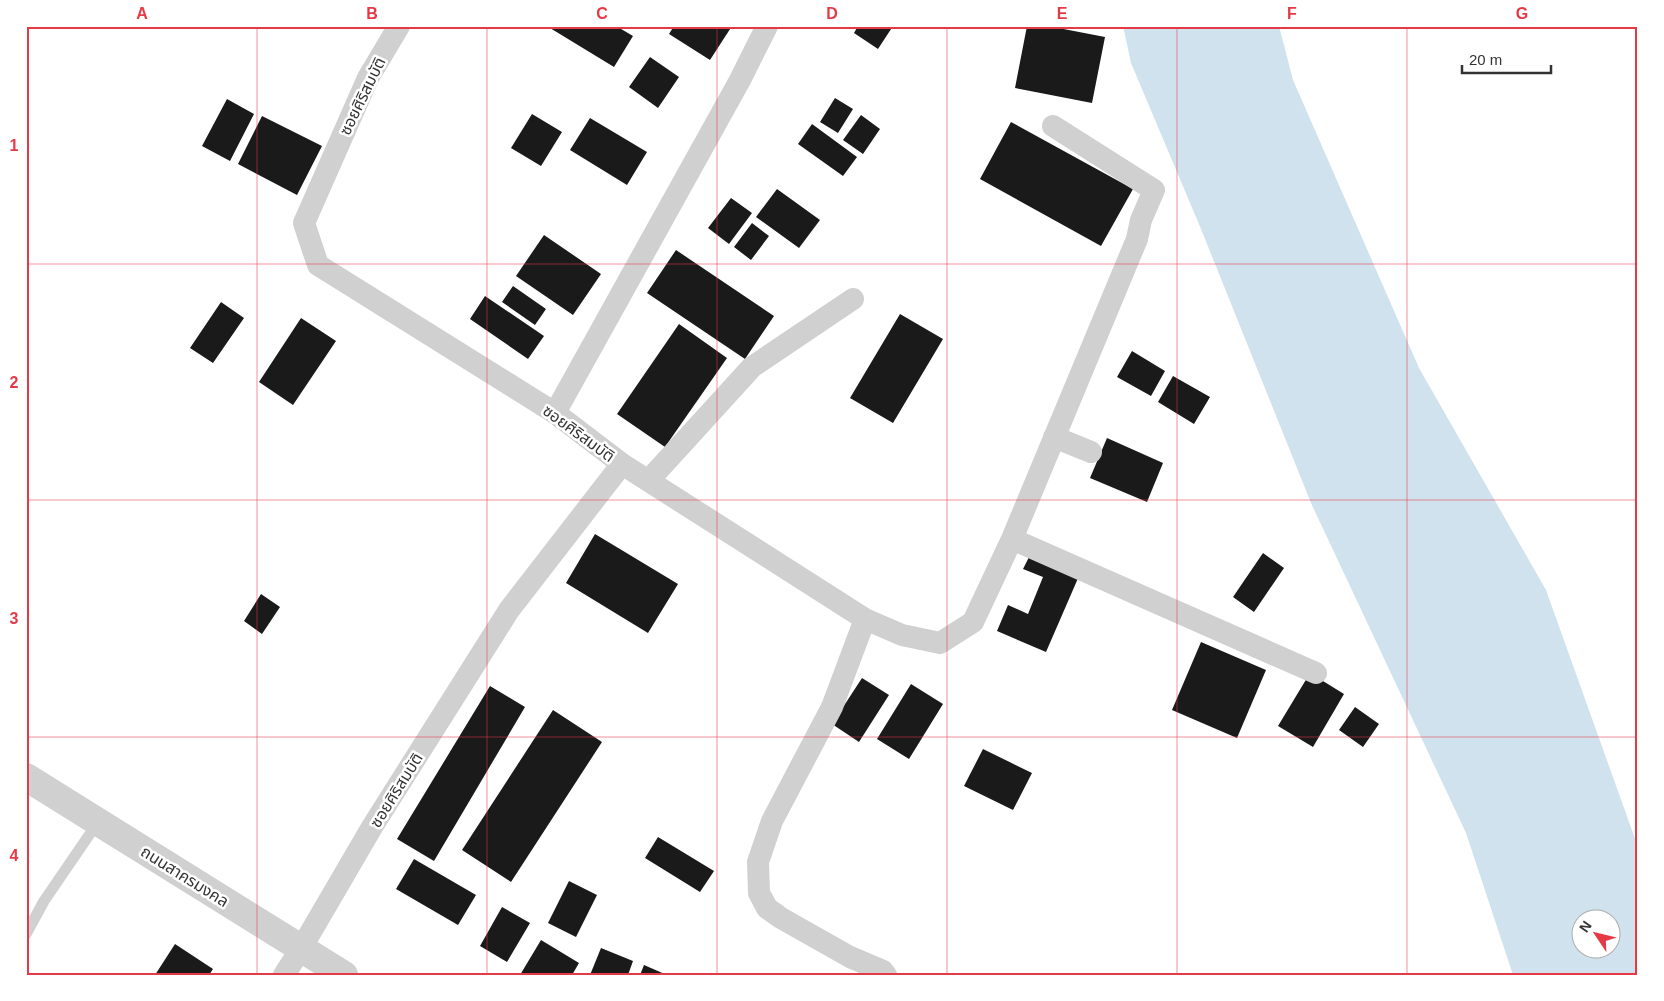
<svg xmlns="http://www.w3.org/2000/svg" width="1664" height="1001" font-family="Helvetica,'Noto Sans Thai',sans-serif">
<style>
.water{fill:#cfe2ee;fill-rule:evenodd}
.building{fill:#1a1a1a}
.lines{fill:none;stroke-linecap:round;stroke-linejoin:round}
.service{stroke:#d0d0d0;stroke-width:11}
.minor{stroke:#d0d0d0;stroke-width:22}
.tertiary{stroke:#d0d0d0;stroke-width:28}
.grid{fill:none;stroke:#e63946;stroke-width:1;stroke-opacity:0.55}
.labels{text-anchor:middle;stroke-width:5;stroke-linejoin:round;paint-order:stroke}
.street-label{font-size:16px;fill:#333;stroke:#fff}
.neatline{fill:none;stroke:#e63946;stroke-width:2}
.grid-label{font-size:16px;text-anchor:middle;font-weight:bold;fill:#e63946}
</style>
<rect width="100%" height="100%" fill="#fff"/>
<path class="water" d="M1123 26H1279L1293 80 1419 368 1546 590 1638 847V975H1513L1466 833 1311 503 1201 229 1131 63ZM1582 918H1612V948H1582Z"/>
<path class="building" d="M551 26H616L633 36 614 67 550 28Z
M674 26H732L710 60 669 34Z
M858 26H893L878 49 854 33Z
M1027 26H1048L1105 37 1092 103 1015 88Z
M650 57 679 77 658 108 629 87Z
M835 98 853 109 838 133 820 122Z
M227 99 254 114 230 161 202 146Z
M532 114 562 132 541 166 511 148Z
M861 115 880 129 863 154 843 140Z
M262 116 322 146 297 195 238 164Z
M590 118 647 152 627 185 570 150Z
M1011 122 1133 189 1101 246 980 179Z
M812 124 857 157 843 176 798 144Z
M777 189 820 220 799 248 756 217Z
M731 198 752 213 729 244 708 228Z
M752 223 769 236 751 260 734 247Z
M544 235 601 274 573 315 516 276Z
M676 250 774 316 745 359 647 293Z
M513 286 546 309 535 325 502 302Z
M485 296 544 336 528 359 470 319Z
M221 302 244 318 213 363 190 348Z
M900 314 943 339 893 423 850 398Z
M301 318 336 341 293 405 259 382Z
M679 324 727 358 665 447 617 414Z
M1132 351 1165 371 1151 396 1117 377Z
M1173 376 1210 397 1194 424 1158 402Z
M1107 438 1163 463 1147 502 1090 478Z
M595 534 678 584 648 633 566 583Z
M1263 553 1284 568 1254 612 1233 597Z
M1030 555 1079 576 1046 652 997 631 1008 605 1028 614 1043 577 1023 569Z
M261 594 280 607 262 634 244 621Z
M1201 642 1266 670 1237 738 1172 710Z
M1310 673 1344 694 1313 747 1278 726Z
M862 678 889 695 859 742 832 724Z
M911 684 943 704 909 759 877 739Z
M490 686 525 707 434 861 397 839Z
M1355 707 1379 724 1363 747 1339 730Z
M553 710 602 742 511 882 462 850Z
M983 749 1032 773 1013 810 964 786Z
M658 837 714 871 700 892 645 858Z
M414 859 476 895 458 925 396 889Z
M569 881 597 895 576 937 548 923Z
M502 907 530 923 507 962 480 946Z
M541 940 579 963 572 975H520Z
M175 944 213 969 209 975H155Z
M601 948 633 961 628 975H590Z
M644 965 667 975H640Z"/>
<g class="lines">
<path class="service" d="M26 934 44 901 98 822"/>
<path class="minor" d="M555 413 740 80 767 26
M1054 437 1091 452
M622 464 865 619 902 635 940 643 973 622 1012 539 1137 239 1141 220 1154 190 1053 126
M649 480 752 367 853 299
M1012 539 1316 673
M865 619 832 707 772 821 758 862 759 893 767 908 781 918 850 957 883 971 886 975
M284 975 302 947 372 827 509 610 622 464 555 413 318 265 304 223 368 78 399 26"/>
<path class="tertiary" d="M26 777 344 975"/>
</g>
<path class="grid" d="M257 26V975M487 26V975M717 26V975M947 26V975M1177 26V975M1407 26V975M26 264H1638M26 500H1638M26 737H1638"/>
<g class="labels">
<g class="street-label">
<text transform="translate(362 96) rotate(-64)" y="6">ซอยศิริสมบัติ</text>
<text transform="translate(579 433) rotate(36)" y="6">ซอยศิริสมบัติ</text>
<text transform="translate(396 790) rotate(-58)" y="6">ซอยศิริสมบัติ</text>
<text transform="translate(185 876) rotate(32)" y="6">ถนนสาครมงคล</text>
</g>
</g>
<rect width="1664" height="1001" fill="none" stroke="#ffffff" stroke-width="55"/>
<g transform="translate(1596 934) rotate(305)"><circle r="24" fill="#ffffff" stroke="#adadad"/>
<path d="M0-4L9 19L0 12L-9 19Z" fill="#e63946"/>
<text y="-8" font-size="14" font-weight="bold" text-anchor="middle" fill="#333333">N</text>
</g>
<path d="M1462 65v8h89v-8" fill="none" stroke="#333333" stroke-width="2.5"/>
<text x="1469" y="65" font-size="15" fill="#333333" stroke="#ffffff" stroke-width="4" paint-order="stroke">20 m</text>
<rect x="28" y="28" width="1608" height="946" class="neatline"/>
<g class="grid-label">
<text x="142" y="19">A</text>
<text x="372" y="19">B</text>
<text x="602" y="19">C</text>
<text x="832" y="19">D</text>
<text x="1062" y="19">E</text>
<text x="1292" y="19">F</text>
<text x="1522" y="19">G</text>
<text x="14" y="151">1</text>
<text x="14" y="388">2</text>
<text x="14" y="624">3</text>
<text x="14" y="861">4</text>
</g>
</svg>
